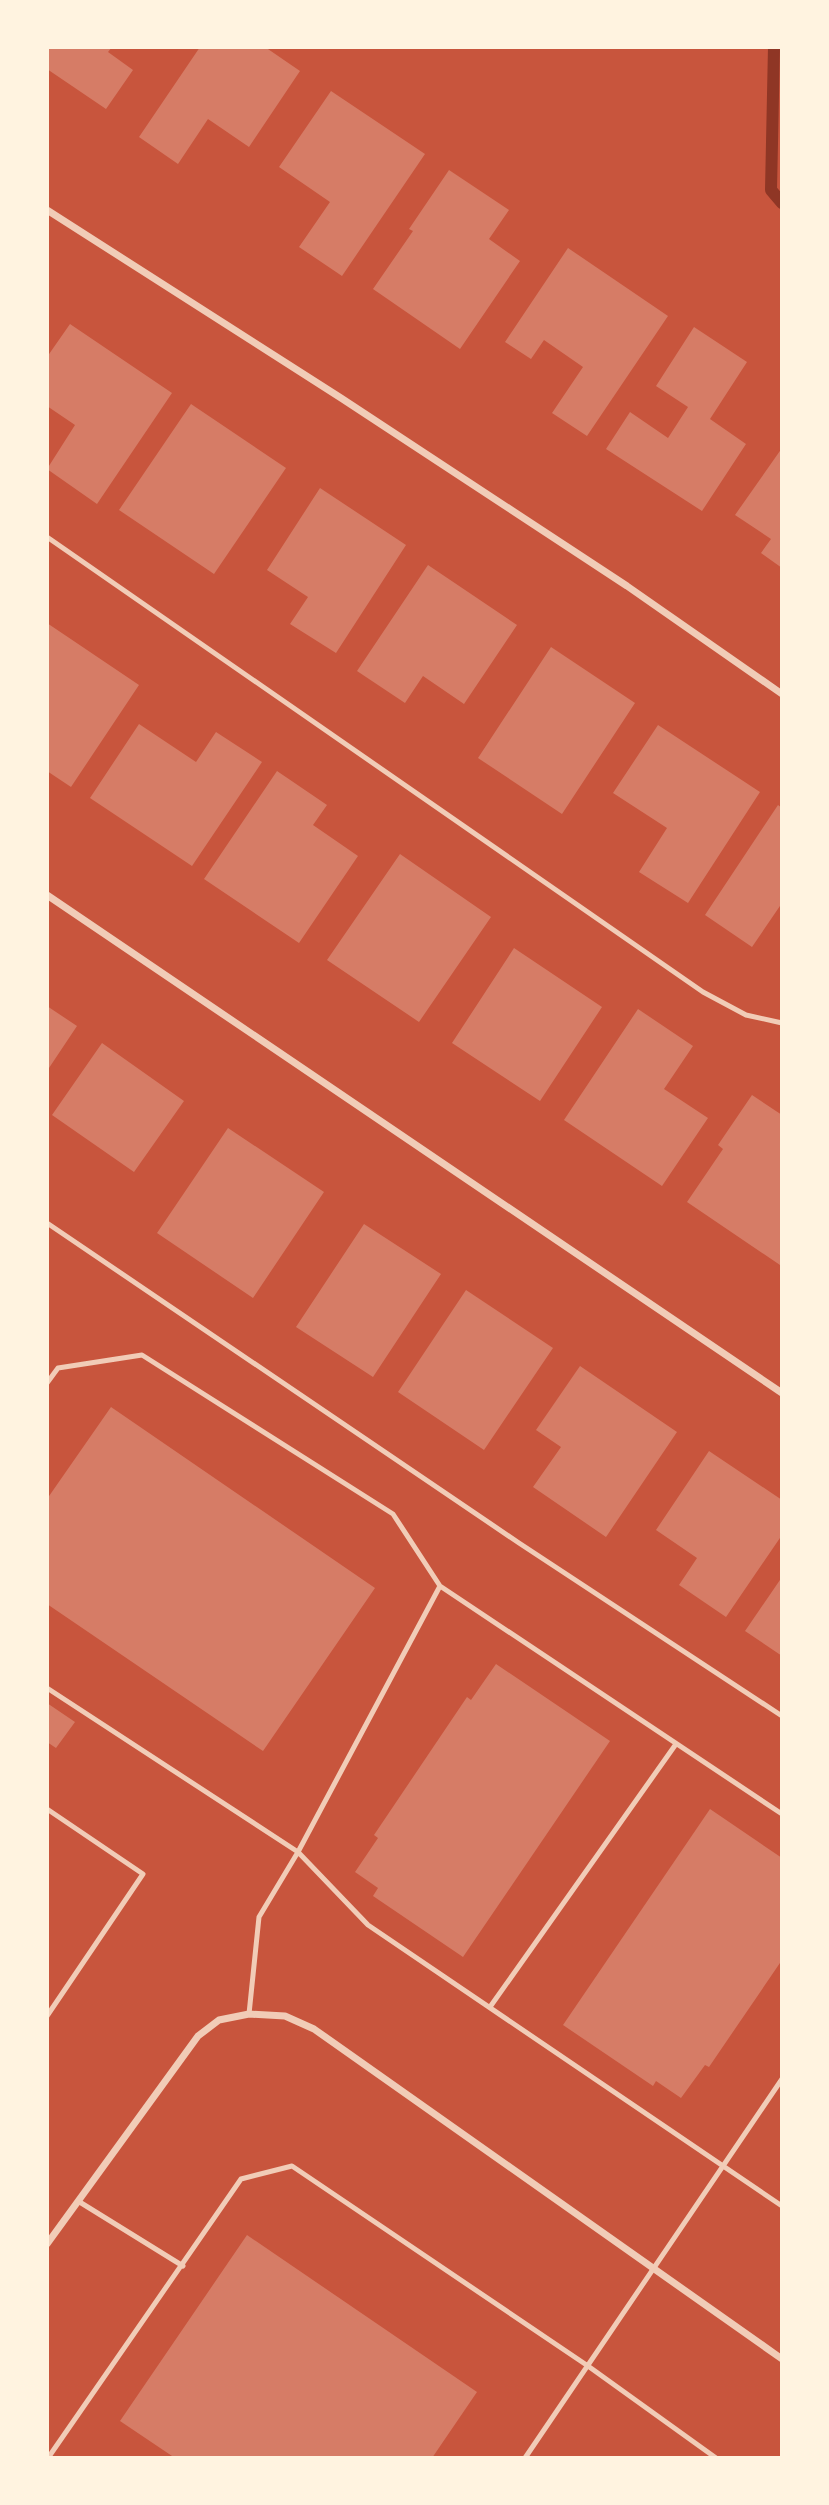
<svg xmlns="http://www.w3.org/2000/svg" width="829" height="2505" font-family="Lora,serif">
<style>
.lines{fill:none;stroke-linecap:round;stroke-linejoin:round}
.stream{stroke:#8f3625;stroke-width:12}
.building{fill:#d67c66}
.service{stroke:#f1ccb7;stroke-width:5}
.minor{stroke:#f1ccb7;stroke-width:7}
</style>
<rect width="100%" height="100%" fill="#c8553d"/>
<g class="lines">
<path class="stream" d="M774 47 771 190 782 203"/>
</g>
<path class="building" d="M47 47H112L108 52 133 70 106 109 47 69Z
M200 47H265L300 71 249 147 208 119 178 164 139 137Z
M331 91 425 154 342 276 299 247 330 202 279 167Z
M449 170 509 210 489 239 520 261 460 349 373 289 413 231 409 229Z
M568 248 668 316 587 436 552 413 583 367 544 340 531 359 505 342Z
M70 324 172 393 97 504 47 469 75 425 47 406V357Z
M694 327 747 362 710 419 746 444 702 511 606 449 630 412 668 438 688 407 656 386Z
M191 404 286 468 214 574 119 510Z
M782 448V568L761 553 771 539 735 515Z
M320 488 406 545 336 653 290 624 308 597 267 570Z
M428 565 517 625 464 704 423 676 405 703 357 671Z
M47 623 139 685 71 787 47 771Z
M551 647 635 703 562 814 478 758Z
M139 724 196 762 216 732 262 762 192 866 90 798Z
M658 725 760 792 688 903 639 872 667 828 613 793Z
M277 771 327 805 313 825 358 856 299 943 204 879Z
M778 805 782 808V903L752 947 705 915Z
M400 854 491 917 419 1022 327 960Z
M514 948 602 1007 540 1101 452 1043Z
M47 1006 77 1026 47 1071Z
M638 1009 693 1046 664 1089 708 1118 662 1186 564 1120Z
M102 1043 184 1101 134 1172 52 1115Z
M752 1095 782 1115V1262L780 1265 687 1202 723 1149 718 1145Z
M228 1128 324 1192 253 1298 157 1233Z
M364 1224 441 1274 373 1377 296 1327Z
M466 1290 553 1348 484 1450 398 1392Z
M580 1366 677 1432 606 1537 533 1487 561 1447 536 1430Z
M111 1407 375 1588 263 1751 47 1604V1499Z
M709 1451 782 1500V1535L726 1617 679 1585 697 1558 656 1530Z
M782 1577V1656L745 1631Z
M496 1664 610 1741 463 1957 373 1896 378 1888 355 1872 378 1838 374 1835 467 1697 471 1700Z
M47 1703 75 1722 56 1748 47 1742Z
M710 1809 782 1858V1960L709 2067 705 2065 681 2098 656 2081 653 2086 563 2025Z
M247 2235 477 2392 432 2458H175L120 2421Z"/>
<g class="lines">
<path class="service" d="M47 537 703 992 746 1015 782 1023
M47 1223 519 1543 782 1716
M47 1383 58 1368 142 1355 393 1514 440 1586 298 1852 259 1917 249 2014
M440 1586 782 1814
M47 1688 298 1852 368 1925 782 2206
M47 1809 143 1874 47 2016
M490 2007 676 1744
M78 2201 183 2266
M48 2458 241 2179 292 2166 588 2366 716 2458
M525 2458 782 2079"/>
<path class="minor" d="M47 210 341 398 627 586 782 694
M47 895 782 1393
M47 2244 198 2036 219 2020 249 2014 285 2016 314 2029 782 2359"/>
</g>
<rect width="829" height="2505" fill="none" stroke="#fff3e0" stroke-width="98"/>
</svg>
